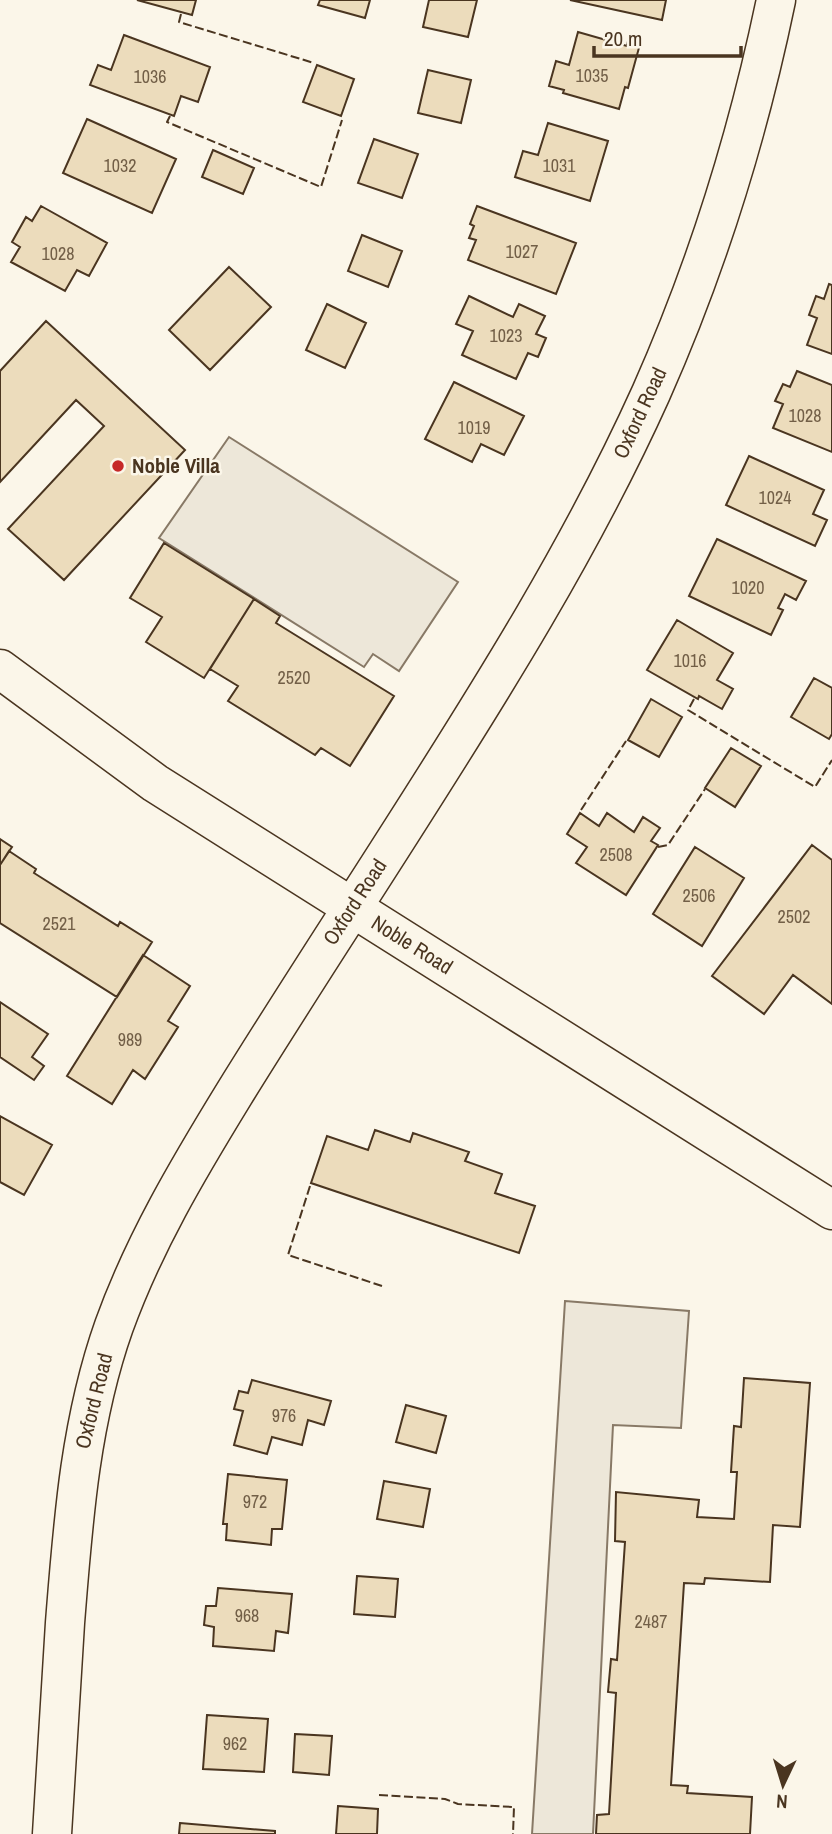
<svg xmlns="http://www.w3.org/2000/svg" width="832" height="1834" font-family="'Archivo Narrow',sans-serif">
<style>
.parking{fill:#ede7d9;stroke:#887966;stroke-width:2}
.building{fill:#ecdcbc;stroke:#4a3520;stroke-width:2}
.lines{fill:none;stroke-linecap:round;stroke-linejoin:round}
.minor-casing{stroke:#4a3520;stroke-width:41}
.secondary-casing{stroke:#4a3520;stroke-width:41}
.minor{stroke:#fbf6e9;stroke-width:38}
.secondary{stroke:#fbf6e9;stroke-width:38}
.fence{stroke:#4a3520;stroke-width:2;stroke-dasharray:9 3.5;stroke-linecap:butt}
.poi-dot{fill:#c62828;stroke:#fbf6e9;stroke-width:2.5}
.labels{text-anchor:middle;stroke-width:5;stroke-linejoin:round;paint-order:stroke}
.number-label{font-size:18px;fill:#725f47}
.street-label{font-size:21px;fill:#4a3520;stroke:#fbf6e9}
.poi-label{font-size:21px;font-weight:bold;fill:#4a3520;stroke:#fbf6e9;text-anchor:start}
</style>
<rect width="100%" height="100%" fill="#fbf6e9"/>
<path class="parking" d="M229 437 458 582 399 671 373 654 364 667 159 538Z
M565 1301 689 1311 681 1428 613 1425 593 1834H532Z"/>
<path class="building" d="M137 0H196L192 15Z
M320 0H370L365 18 318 5Z
M429 0H477L468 37 423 27Z
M570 0H666L662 20Z
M578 32 627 46 628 41 640 44 628 88 625 87 619 109 563 93 564 90 549 86 556 61 569 65Z
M124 35 210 67 198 102 181 96 174 116 90 85 98 65 111 70Z
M317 65 354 79 341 116 303 102Z
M428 70 471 80 461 123 418 113Z
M87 119 176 159 152 213 63 173Z
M548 123 608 141 590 201 515 177 523 151 538 155Z
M374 139 418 154 402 198 358 183Z
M213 150 254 168 243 194 202 177Z
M41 206 107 243 89 276 77 270 65 291 11 262 20 247 12 242 26 217 32 221Z
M477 206 576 243 556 294 468 260 476 240 469 238 474 226 470 224Z
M362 235 402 251 388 287 348 271Z
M229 267 271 307 210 370 169 330Z
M829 284 832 285V354L807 345 817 318 809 315 816 296 824 299Z
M469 296 513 317 519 304 545 316 536 334 546 338 538 357 528 353 516 379 462 355 473 331 456 324Z
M327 304 366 323 345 368 306 350Z
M46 321 185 450 64 580 8 529 104 426 76 400 0 482V371Z
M797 371 832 385V452L773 428 783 404 775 401 783 384 790 387Z
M454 382 524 416 504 455 481 444 472 462 425 439Z
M749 456 824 490 813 514 827 520 815 546 726 505Z
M717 539 806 581 796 600 785 594 778 608 783 610 771 635 689 596Z
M164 543 254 599 204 678 146 642 162 617 130 598Z
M254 599 280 616 276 623 394 696 350 766 321 748 315 755 228 701 238 686 210 669Z
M677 620 733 653 717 680 733 689 722 709 699 696 698 699 647 670Z
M814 678 832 688V734L829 739 791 717Z
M651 699 682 717 659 757 628 740Z
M731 748 761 766 735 807 705 788Z
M580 813 599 826 607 813 634 832 643 817 660 828 651 841 658 845 626 895 576 863 587 847 567 834Z
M0 839 12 847 0 865Z
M812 845 832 860V1004L793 975 764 1014 712 976Z
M695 847 744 878 702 946 653 914Z
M9 851 36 869 34 873 118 926 120 922 152 942 117 997 0 923V865Z
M143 955 190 986 168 1021 178 1027 145 1079 133 1070 112 1104 67 1076Z
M0 1002 48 1034 32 1057 44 1066 34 1080 0 1057Z
M0 1116 52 1145 24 1195 0 1182Z
M375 1130 410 1142 413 1133 469 1152 465 1161 502 1174 495 1193 535 1206 519 1253 311 1183 327 1136 368 1150Z
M744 1378 810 1383 800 1527 773 1525 770 1582 705 1578 704 1584 684 1583 671 1785 688 1786 687 1793 752 1797 750 1834H596L597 1815 609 1814 616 1693 608 1692 611 1659 617 1660 625 1542 615 1541 616 1492 699 1500 697 1517 734 1519 737 1472H731L734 1426 741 1427Z
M252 1380 331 1401 324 1425 308 1420 302 1445 272 1437 267 1454 234 1445 243 1411 234 1409 239 1391 248 1393Z
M406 1405 446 1416 436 1453 396 1442Z
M228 1474 287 1480 282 1529H272L271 1545 226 1540 227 1524H223Z
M384 1481 430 1489 423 1527 377 1519Z
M357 1576 398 1579 395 1617 354 1614Z
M218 1588 292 1594 288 1633 276 1631 274 1651 213 1646 214 1627 204 1625 206 1606H216Z
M207 1715 268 1719 264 1772 203 1769Z
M295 1734 332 1736 329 1775 293 1772Z
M338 1806 378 1809 377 1834H336Z
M180 1823 275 1831V1834H179Z"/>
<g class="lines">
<g class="minor-casing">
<path id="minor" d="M52 1834C56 1764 61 1693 65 1623 73 1522 80 1422 114 1326 144 1243 188 1169 234 1094 289 1005 346 918 402 830 492 689 582 546 651 393 707 267 748 135 776 0"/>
</g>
<g class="secondary-casing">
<path id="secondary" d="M0 669 155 783 832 1210"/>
</g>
<use href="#minor" class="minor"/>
<use href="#secondary" class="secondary"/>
<path class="fence" d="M181 14 179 22 314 63
M170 116 167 122 321 187 342 120
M694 699 688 710 815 787 832 760
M581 810 626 741
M658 847 668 845 705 789
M310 1186 288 1255 382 1286
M379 1795 445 1799 458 1804 514 1807 513 1834"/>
</g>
<circle class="poi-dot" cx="118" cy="466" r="7"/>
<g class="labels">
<g class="number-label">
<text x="592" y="82">1035</text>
<text x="150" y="83">1036</text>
<text x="120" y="172">1032</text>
<text x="559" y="172">1031</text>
<text x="522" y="258">1027</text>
<text x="58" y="260">1028</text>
<text x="506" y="342">1023</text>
<text x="805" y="422">1028</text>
<text x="474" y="434">1019</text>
<text x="775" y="504">1024</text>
<text x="748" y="594">1020</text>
<text x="690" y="667">1016</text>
<text x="294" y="684">2520</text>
<text x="616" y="861">2508</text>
<text x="699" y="902">2506</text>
<text x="794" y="923">2502</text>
<text x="59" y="930">2521</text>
<text x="130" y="1046">989</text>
<text x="284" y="1422">976</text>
<text x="255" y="1508">972</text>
<text x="247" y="1622">968</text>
<text x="651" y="1628">2487</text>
<text x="235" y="1750">962</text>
</g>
<g class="street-label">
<text transform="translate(640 413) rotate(-65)" y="7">Oxford Road</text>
<text transform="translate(355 902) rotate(-57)" y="7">Oxford Road</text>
<text transform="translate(412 945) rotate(32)" y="7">Noble Road</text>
<text transform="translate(94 1401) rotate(-76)" y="7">Oxford Road</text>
</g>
<g class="poi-label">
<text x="132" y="473">Noble Villa</text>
</g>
</g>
<g transform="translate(783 1785) rotate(184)" stroke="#fbf6e9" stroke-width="5" paint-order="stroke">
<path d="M0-5L12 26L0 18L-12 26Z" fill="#4a3520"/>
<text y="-10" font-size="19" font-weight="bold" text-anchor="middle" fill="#4a3520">N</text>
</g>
<path d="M594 46v10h147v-10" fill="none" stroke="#4a3520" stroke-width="3.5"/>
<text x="604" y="46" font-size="21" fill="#4a3520" stroke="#fbf6e9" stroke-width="5" paint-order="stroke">20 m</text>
</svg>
